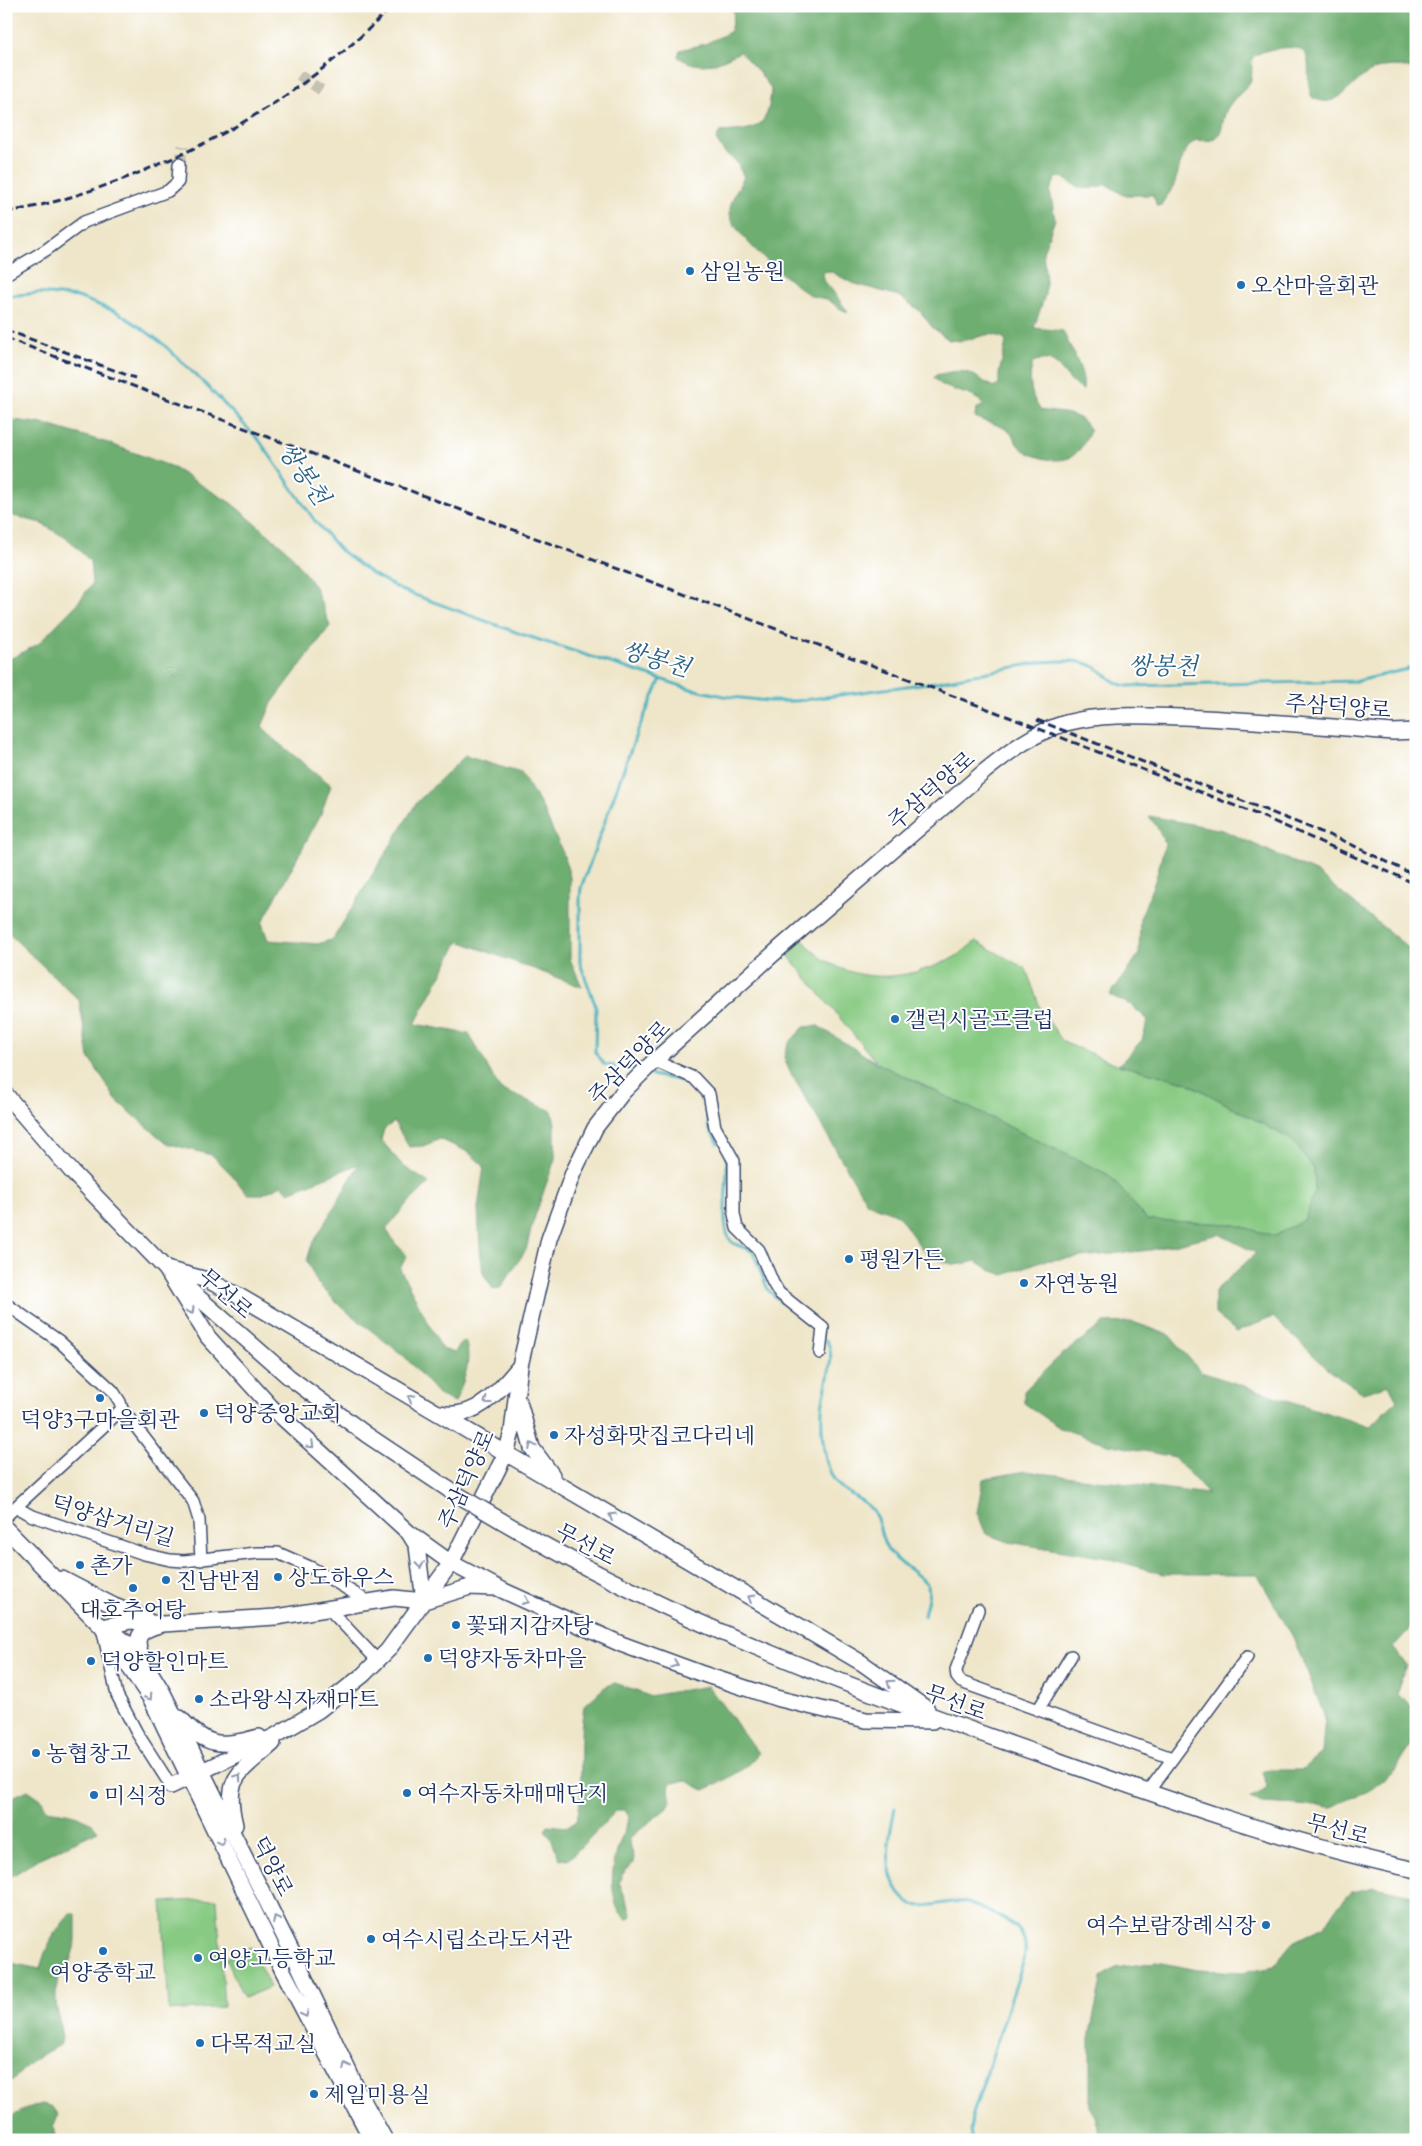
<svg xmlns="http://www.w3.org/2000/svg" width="1422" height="2146" font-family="'EB Garamond','Noto Serif KR',serif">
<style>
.green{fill:#88ca83;stroke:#527c70}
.forest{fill:#6eae71;stroke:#446e68}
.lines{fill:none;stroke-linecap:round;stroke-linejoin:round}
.stream{stroke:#44b1c0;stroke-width:3}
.street-tunnel{stroke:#c5c1b4;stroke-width:11;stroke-dasharray:11 5.5;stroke-linecap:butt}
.street-casing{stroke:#3b4a6e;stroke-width:14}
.secondary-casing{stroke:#3b4a6e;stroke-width:18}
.street{stroke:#fff;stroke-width:11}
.secondary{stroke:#fff;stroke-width:15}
.rail{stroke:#1b2f5e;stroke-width:3;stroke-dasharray:8 4;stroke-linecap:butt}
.secondary-bridge-casing{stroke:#3b4a6e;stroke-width:18;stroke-linecap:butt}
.secondary-bridge{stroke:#fff;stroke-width:15}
.oneway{stroke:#8d97ae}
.poi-dot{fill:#1f6fb2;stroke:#fff;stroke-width:2}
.labels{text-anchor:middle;stroke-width:4;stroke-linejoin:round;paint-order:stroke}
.poi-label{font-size:22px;fill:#1b2f5e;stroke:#fff;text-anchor:start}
.street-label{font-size:22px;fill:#1b2f5e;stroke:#fff}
.water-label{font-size:24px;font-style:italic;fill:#2b6385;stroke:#fff}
</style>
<rect width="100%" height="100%" fill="#fff"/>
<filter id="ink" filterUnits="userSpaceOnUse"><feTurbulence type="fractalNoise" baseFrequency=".02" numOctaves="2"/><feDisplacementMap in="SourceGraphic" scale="10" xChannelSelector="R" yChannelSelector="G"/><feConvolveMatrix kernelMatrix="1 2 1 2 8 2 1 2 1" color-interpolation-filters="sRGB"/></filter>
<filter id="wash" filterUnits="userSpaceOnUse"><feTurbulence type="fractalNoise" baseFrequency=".0096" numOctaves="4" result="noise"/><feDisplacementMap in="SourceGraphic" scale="20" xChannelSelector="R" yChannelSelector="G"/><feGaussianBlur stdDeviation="1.12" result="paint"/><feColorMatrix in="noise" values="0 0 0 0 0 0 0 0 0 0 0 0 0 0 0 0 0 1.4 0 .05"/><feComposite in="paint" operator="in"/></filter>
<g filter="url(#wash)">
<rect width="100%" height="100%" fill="#efe6c9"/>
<path class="green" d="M797 932C802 938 807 945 812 950 853 986 905 981 951 959 960 955 968 947 976 941L1026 969 1041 1010 1063 1042 1119 1065 1186 1082 1292 1140 1314 1169 1315 1191 1306 1219 1275 1236 1232 1224 1146 1220 1109 1175 877 1063 781 947Z
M217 1899 224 2007 169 2011 162 1902Z
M251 1947 270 1987 244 1998 226 1958Z"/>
<path class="forest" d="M732 6H1416V71C1398 63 1376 65 1361 78 1347 90 1333 110 1312 97 1301 75 1323 43 1281 48 1271 49 1260 51 1252 58 1251 65 1253 76 1250 82 1244 92 1232 99 1227 109 1218 128 1228 144 1196 140 1181 150 1180 169 1174 185 1171 192 1165 198 1161 205L1157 206 1153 195H1123L1106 184C1085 192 1080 189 1062 177L1056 178 1050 191 1055 219 1043 252 1046 282 1045 295 1034 328 1063 331C1070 348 1086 371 1083 390 1063 382 1060 351 1033 362 1028 377 1030 398 1041 410 1060 414 1080 410 1090 431 1086 440 1082 448 1075 454 1063 466 1032 458 1021 448 1015 444 1014 434 1007 430 997 423 985 423 975 417L976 409 984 405C972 389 947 394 934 378L936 375C945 373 956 370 965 372 975 374 984 383 994 387L999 384V374L1006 342 1002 337 990 334 962 341 949 340 932 327 920 311 899 296 852 283 830 271 823 272V281L829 286 848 312C840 310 835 304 828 300 822 297 815 298 810 295 792 284 730 233 730 213 729 201 739 187 744 177L736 161 724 152 716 140 720 132C756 130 769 129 771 89L759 72 740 52C717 63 702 72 678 57L680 50 705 44 730 32 734 14Z
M6 419 44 424 108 443 170 466 231 503 288 551 315 587 330 626 272 703 262 726 272 738 331 785 321 814 262 923 268 940 318 944 333 939 417 802 465 756 521 773 541 805 563 853 570 877V959L582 987 459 941 415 1024 469 1034 500 1089 552 1111 555 1124V1159L533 1222 526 1250 500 1288 493 1289 483 1273 480 1248 478 1208 484 1166 468 1152 440 1139 423 1146 409 1147 394 1122 384 1129 381 1140 403 1166 429 1183 405 1206 386 1229 395 1243 407 1255 400 1269 442 1349 455 1353 459 1345 465 1341C473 1360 463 1383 455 1402L440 1396 404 1356 341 1307 318 1284 307 1261 311 1247 359 1164 289 1192 282 1185 263 1194H247L233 1176 212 1155 166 1143 116 1100 89 1057 79 1000 6 931V661L38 644 77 604 92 584 90 561 69 540 41 523 6 514Z
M1149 816 1223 830 1317 873 1416 954V1622L1393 1647 1406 1665 1396 1694 1412 1706 1416 1712V1736L1395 1770 1368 1791 1331 1807 1263 1803 1250 1798 1268 1788 1262 1773 1269 1770H1301L1322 1753 1325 1717 1293 1637 1257 1574H1163L1107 1558 1008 1542 986 1534 977 1513 983 1479 1025 1471 1208 1494 1174 1457 1108 1444 1060 1428 1024 1403V1391L1060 1356 1104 1323 1133 1322 1169 1335 1201 1372 1370 1427 1397 1400 1389 1385 1363 1393 1329 1370 1273 1317 1237 1332 1215 1314V1291L1256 1253 1219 1234 1151 1250 1041 1261 1004 1275 990 1270 977 1261 956 1265 931 1258 922 1249 898 1215 867 1203 789 1070 784 1057 788 1044 804 1027 818 1026 877 1063 1109 1175 1147 1220 1232 1224 1275 1236 1305 1219 1315 1191 1314 1169 1292 1140 1186 1082 1119 1065 1142 1040 1148 1020 1131 1005 1110 995 1139 954 1140 919 1156 878 1165 844 1157 827Z
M615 1683 649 1696 708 1686 758 1753C752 1768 719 1783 704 1790L685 1780 670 1784 669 1791 671 1800 667 1808 631 1837 629 1843 634 1857 633 1863 622 1875 619 1882 632 1914 631 1917 627 1919C619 1914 617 1909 615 1900 607 1871 619 1845 629 1817L625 1810H617L568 1860 560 1859C552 1846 556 1843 545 1830L548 1825 568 1827 577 1821C585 1783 577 1744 584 1706L605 1687Z
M28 1790 41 1799 47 1810C65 1813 87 1814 98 1831L40 1858 6 1880V1800Z
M1375 1887 1416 1896V2140H1102L1095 2116 1090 2108V2033L1102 1977 1116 1968 1156 1962 1198 1970 1242 1972 1273 1966 1292 1943 1325 1926 1340 1903 1352 1892Z
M70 1914H76V1941L70 1962 58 1977 56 1991V2003L62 2037 61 2044 34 2059 6 2087V1962L40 1969C46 1945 54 1933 70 1914Z
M42 2104 51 2106 58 2115 53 2127 56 2140H6V2120L27 2108Z"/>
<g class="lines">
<path class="stream" d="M6 296 39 293 78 297 117 312 140 327 162 343 204 383 259 440 315 521 340 550 371 573 401 590 521 634 691 689 724 696 767 701H796L936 682 1041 662C1056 661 1079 659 1093 666 1106 672 1111 684 1127 686L1358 681 1416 667
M637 1071 604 1064 595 1052 596 1007 580 963V898L581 888 637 732 661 679
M648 1074C673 1081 696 1076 706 1106
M707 1112 709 1128 718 1143
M726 1157C731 1177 717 1228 732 1242 738 1247 747 1247 753 1252L768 1290 781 1302
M826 1340C838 1354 823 1391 822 1409 821 1431 823 1456 832 1476 841 1494 861 1496 872 1510 882 1522 879 1539 889 1552 897 1562 926 1579 928 1586 931 1594 925 1607 924 1616
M895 1808C889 1837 882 1867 899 1893 903 1898 907 1903 913 1905 929 1909 946 1900 962 1902 971 1903 980 1908 987 1911 1011 1922 1031 1930 1024 1960L972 2117 970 2131 972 2140"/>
</g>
</g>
<g filter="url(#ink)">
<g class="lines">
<path class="street-tunnel" d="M299 75 321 90
M179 164 183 146"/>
<g class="street-casing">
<path id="street" d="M6 274 46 250 84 222 168 191 178 182 179 164
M655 1061 694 1078 709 1094 715 1127 734 1161V1214L737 1228 759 1250 773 1283 779 1293 823 1328 820 1353
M6 1304 59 1341 113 1391 120 1402 122 1409 193 1501 199 1520 201 1560
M16 1507 30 1515 144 1554 170 1560 184 1561 257 1553H278L312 1568 369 1602
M6 1516 122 1409
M330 1610 378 1661
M978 1610 956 1670 957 1677 961 1682 1172 1758
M103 1632 117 1695 137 1733 171 1786
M1038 1710 1071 1656
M1148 1792 1247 1657"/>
</g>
<g class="secondary-casing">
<path id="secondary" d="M6 1095 73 1173 166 1269 289 1377 367 1435 448 1489
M166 1269 208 1337 272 1408 408 1532 451 1563 504 1591 621 1644 700 1673 776 1698 866 1720 932 1721
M166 1269 207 1280 239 1296 862 1663 927 1709
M519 1402 532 1448 552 1475
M440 1413C476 1421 500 1390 520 1366
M502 1521C676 1623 858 1691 1048 1757 1169 1800 1290 1843 1416 1870
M6 1529 102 1627 151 1699 283 1971 372 2140
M409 1533 417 1546 424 1601
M62 1579 114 1606 145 1618
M102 1627 131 1621 163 1624 276 1617 394 1598 424 1601 470 1587 493 1588
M110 1631C135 1645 149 1669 163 1693L297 1962 359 2093 385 2140
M142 1658C134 1637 138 1631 159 1625
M180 1718C208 1748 221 1747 259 1737
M171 1786 275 1736 319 1710 363 1675 388 1650 451 1563 506 1453 512 1432 520 1366 549 1239 573 1173 595 1128 623 1092 651 1064 781 947 985 771C1010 751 1035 732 1066 723 1105 713 1144 716 1184 717 1253 720 1323 726 1393 732L1416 731
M235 1825C223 1776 240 1773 273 1743"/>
</g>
<use href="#street" class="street"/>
<use href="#secondary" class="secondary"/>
<path class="rail" d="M6 212C46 206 86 193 123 179 225 140 316 85 392 6
M6 330 135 378
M6 338 1009 717 1266 818 1416 884
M1037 720 1344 841 1416 876"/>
<g class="secondary-bridge-casing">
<path id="secondary-bridge" d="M448 1489 502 1521"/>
</g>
<use href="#secondary-bridge" class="secondary-bridge"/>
</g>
<defs><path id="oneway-chevron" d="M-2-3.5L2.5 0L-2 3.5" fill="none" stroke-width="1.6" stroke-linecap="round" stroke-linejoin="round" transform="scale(1.25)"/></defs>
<g class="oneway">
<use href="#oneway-chevron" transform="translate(191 1311) rotate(60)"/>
<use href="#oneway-chevron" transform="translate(411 1398) rotate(-150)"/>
<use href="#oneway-chevron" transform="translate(487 1401) rotate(144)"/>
<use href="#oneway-chevron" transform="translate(311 1445) rotate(44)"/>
<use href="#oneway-chevron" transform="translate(532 1446) rotate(-115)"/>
<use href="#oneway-chevron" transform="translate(612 1516) rotate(-149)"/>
<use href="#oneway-chevron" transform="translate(420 1565) rotate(83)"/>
<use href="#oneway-chevron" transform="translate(751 1598) rotate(-150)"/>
<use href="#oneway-chevron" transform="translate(526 1601) rotate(24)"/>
<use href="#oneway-chevron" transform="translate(675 1664) rotate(21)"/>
<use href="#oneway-chevron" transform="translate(890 1683) rotate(-145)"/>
<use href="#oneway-chevron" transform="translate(149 1697) rotate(57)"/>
<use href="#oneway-chevron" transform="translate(238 1777) rotate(-55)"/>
<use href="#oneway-chevron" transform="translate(221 1842) rotate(64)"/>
<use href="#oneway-chevron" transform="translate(276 1919) rotate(-117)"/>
<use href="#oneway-chevron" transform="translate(305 2014) rotate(63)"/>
<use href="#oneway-chevron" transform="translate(346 2066) rotate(-116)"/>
</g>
</g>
<g class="poi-dot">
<circle cx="690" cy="271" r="5"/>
<circle cx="1241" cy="285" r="5"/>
<circle cx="895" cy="1019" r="5"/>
<circle cx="849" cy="1259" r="5"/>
<circle cx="1024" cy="1283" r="5"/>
<circle cx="100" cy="1398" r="5"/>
<circle cx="204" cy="1413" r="5"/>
<circle cx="554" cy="1435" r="5"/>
<circle cx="80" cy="1565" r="5"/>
<circle cx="278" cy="1577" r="5"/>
<circle cx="166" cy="1580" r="5"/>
<circle cx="133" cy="1588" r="5"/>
<circle cx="456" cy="1625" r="5"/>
<circle cx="428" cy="1658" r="5"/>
<circle cx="91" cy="1661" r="5"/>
<circle cx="199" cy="1699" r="5"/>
<circle cx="36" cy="1753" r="5"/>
<circle cx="407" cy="1793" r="5"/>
<circle cx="94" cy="1795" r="5"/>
<circle cx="1266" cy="1925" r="5"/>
<circle cx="371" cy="1939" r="5"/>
<circle cx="103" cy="1951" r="5"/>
<circle cx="198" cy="1958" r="5"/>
<circle cx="200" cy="2043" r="5"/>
<circle cx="314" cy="2094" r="5"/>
</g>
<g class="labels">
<g class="poi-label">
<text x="700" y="279">삼일농원</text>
<text x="1251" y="293">오산마을회관</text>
<text x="905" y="1027">갤럭시골프클럽</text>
<text x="859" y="1267">평원가든</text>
<text x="1034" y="1291">자연농원</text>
<text x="214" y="1421">덕양중앙교회</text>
<text x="100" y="1427" text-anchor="middle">덕양3구마을회관</text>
<text x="564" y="1443">자성화맛집코다리네</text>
<text x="90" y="1573">촌가</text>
<text x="288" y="1585">상도하우스</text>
<text x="176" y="1588">진남반점</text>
<text x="133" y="1617" text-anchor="middle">대호추어탕</text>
<text x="466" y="1633">꽃돼지감자탕</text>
<text x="438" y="1666">덕양자동차마을</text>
<text x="101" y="1669">덕양할인마트</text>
<text x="209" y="1707">소라왕식자재마트</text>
<text x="46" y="1761">농협창고</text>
<text x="417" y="1801">여수자동차매매단지</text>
<text x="104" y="1803">미식정</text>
<text x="1256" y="1933" text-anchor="end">여수보람장례식장</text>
<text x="381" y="1947">여수시립소라도서관</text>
<text x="208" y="1966">여양고등학교</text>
<text x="103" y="1980" text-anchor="middle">여양중학교</text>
<text x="210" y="2051">다목적교실</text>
<text x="324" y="2102">제일미용실</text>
</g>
<g class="street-label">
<text transform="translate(1338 706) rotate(4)" y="8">주삼덕양로</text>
<text transform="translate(931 790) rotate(-41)" y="8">주삼덕양로</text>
<text transform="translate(629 1062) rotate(-46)" y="8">주삼덕양로</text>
<text transform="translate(226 1293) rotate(41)" y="8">무선로</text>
<text transform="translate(466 1479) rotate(-66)" y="8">주삼덕양로</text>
<text transform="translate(113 1520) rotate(17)" y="8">덕양삼거리길</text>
<text transform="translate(586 1544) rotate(28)" y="8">무선로</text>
<text transform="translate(956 1702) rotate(20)" y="8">무선로</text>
<text transform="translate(1338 1829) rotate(15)" y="8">무선로</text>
<text transform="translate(273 1866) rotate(63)" y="8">덕양로</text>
</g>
<g class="water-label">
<text transform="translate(304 474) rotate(55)" y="8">쌍봉천</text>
<text transform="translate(656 659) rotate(17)" y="8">쌍봉천</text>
<text transform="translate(1163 666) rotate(1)" y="8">쌍봉천</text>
</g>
</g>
<rect width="1422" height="2146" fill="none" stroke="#fff" stroke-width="25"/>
</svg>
